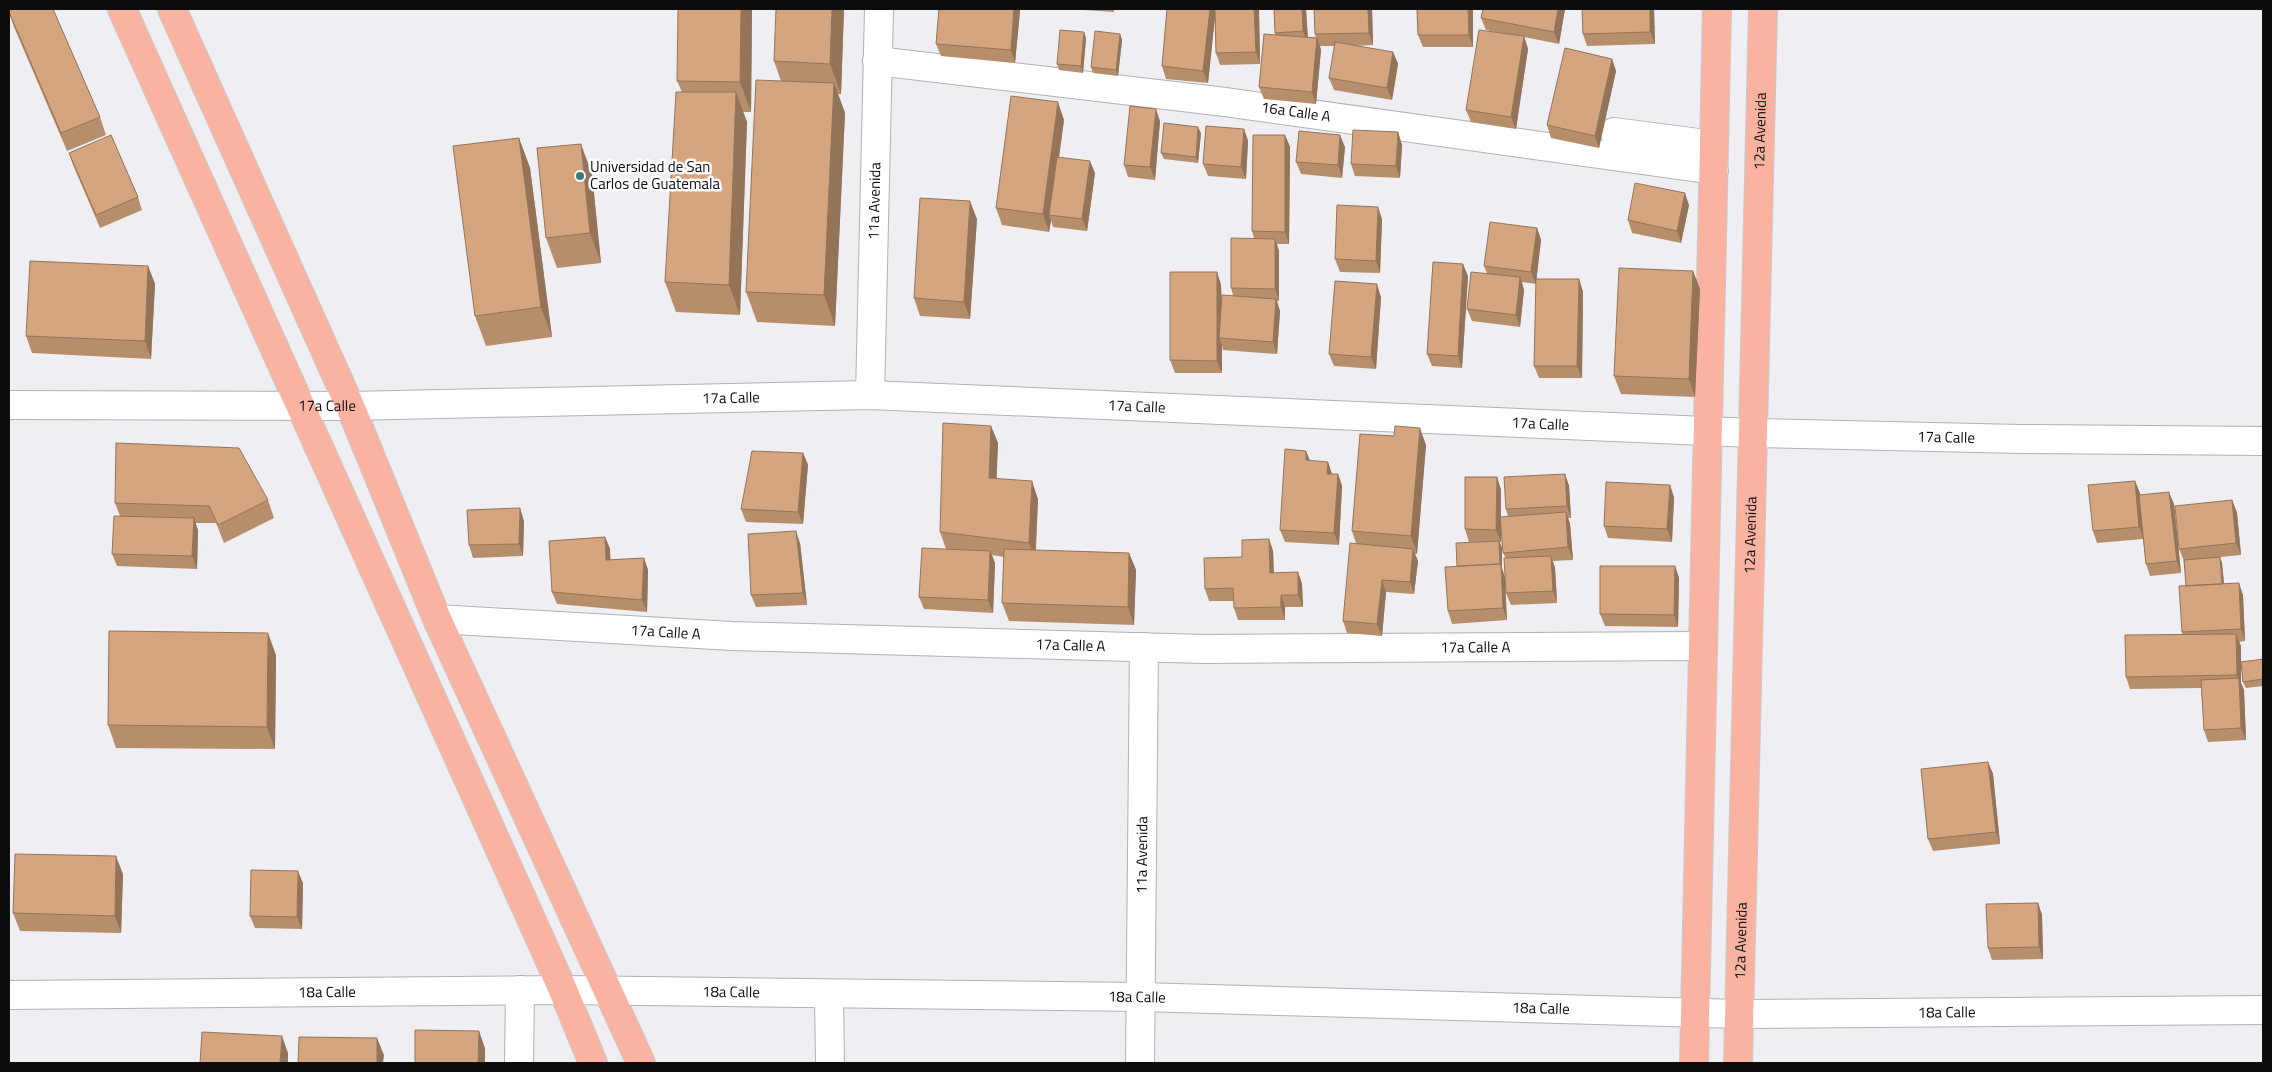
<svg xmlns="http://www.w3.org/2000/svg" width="2272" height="1072" font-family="'Titillium Web',sans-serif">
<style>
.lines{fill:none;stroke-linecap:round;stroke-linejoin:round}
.minor-casing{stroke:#b1b1b4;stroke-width:30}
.major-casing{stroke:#cacaca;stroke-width:30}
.minor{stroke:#fff;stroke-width:28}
.major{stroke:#fbb3a1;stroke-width:28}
.wall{fill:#b68e6c}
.shaded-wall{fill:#947458}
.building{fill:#d4a57e;stroke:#947458}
.poi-dot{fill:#387f78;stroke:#fdfcff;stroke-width:2}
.labels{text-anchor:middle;stroke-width:5;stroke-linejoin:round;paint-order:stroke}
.street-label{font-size:15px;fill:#0d0d0e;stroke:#fdfcff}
.poi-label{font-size:15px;fill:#0d0d0e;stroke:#fdfcff;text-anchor:start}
</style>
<rect width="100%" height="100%" fill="#efeff3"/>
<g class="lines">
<g class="minor-casing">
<g id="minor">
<path id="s1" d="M877 61 1225 102 1714 170"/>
<path d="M1614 132 1714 145"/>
<path id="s2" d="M870 395 879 9"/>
<path id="s3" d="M9 405 350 406 870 395 1753 433 2021 439 2263 441"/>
<path id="s4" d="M437 619 732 636 1204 649 1703 646"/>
<path d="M829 994 830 1063"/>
<path id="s5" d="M9 995 563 990 1141 997 1739 1014 2263 1010"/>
<path d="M519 1063 520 990"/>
<path id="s6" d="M1140 1063 1144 647"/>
</g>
</g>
<g class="major-casing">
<g id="major">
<path d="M122 9 563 990 593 1063"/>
<path d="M172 9 350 406 437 619 641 1063"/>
<path d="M1694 1063 1717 9"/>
<path id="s7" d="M1738 1063 1763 9"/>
</g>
</g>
<use href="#minor" class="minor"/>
<use href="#major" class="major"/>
</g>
<path class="wall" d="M752 9 751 112H743L747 122 740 315 676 312 665 282 682 92 677 81Z
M844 9 841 94H838L845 113 835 326 757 322 746 292 781 81 774 61Z
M939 9H1019L1020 11 1015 63 941 56 936 44Z
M1069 9H1114V12Z
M1167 9H1259L1260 64 1220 65 1216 53 1215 14 1208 83 1166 79 1162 66Z
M1274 9H1306L1308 37 1316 38 1315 34 1314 9H1372L1373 45 1354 46 1393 52 1398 64 1392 100 1334 90 1329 78 1335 46H1320L1321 50 1316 104 1264 99 1259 87 1275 35Z
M1417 9H1473V47H1423L1418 35Z
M1565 9 1559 44 1524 37 1528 49 1516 129 1471 122 1466 110 1500 33 1486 30 1481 18Z
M1654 9 1655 44 1587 46 1583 34Z
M9 12 100 117 106 135 67 151 14 27Z
M1120 34 1122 40 1118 76 1093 73 1091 67Z
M1086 38 1083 73 1059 70 1057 64Z
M1612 59 1616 71 1599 148 1551 138 1547 125Z
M1064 120 1059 157 1095 173 1087 231 1053 227 1051 220 1049 232 1002 225 996 208Z
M1160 121 1155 180 1128 177 1124 165Z
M1244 129 1248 141 1246 179 1208 176 1203 164Z
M1398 132 1402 145 1400 178 1355 176 1351 164Z
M1201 133 1198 163 1164 159 1161 153Z
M1285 135 1290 147 1289 244H1277L1279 251V301H1277L1280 311 1277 354 1223 350 1222 345V373H1175L1170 360 1217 272 1221 285 1222 304 1233 295 1231 288 1254 238 1252 231Z
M519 138 530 168 552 337 486 346 475 316Z
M1345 147 1342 178 1301 174 1296 162Z
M69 153 138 197 142 210 100 228 73 165Z
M592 174 601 263 557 268 546 238Z
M1689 205 1681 243 1632 233 1628 220Z
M977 219 970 319 920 316 914 298Z
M1382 219 1380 273 1340 272 1335 259Z
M1537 228 1541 240 1536 279H1579L1583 292 1582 378H1539L1534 366 1536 284 1522 282 1524 290 1520 327 1472 321 1467 309 1487 273 1484 266Z
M148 266 155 284 151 359 32 353 26 336Z
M1693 271 1700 289 1695 397 1621 394 1614 376Z
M1468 276 1462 368 1432 366 1427 354Z
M1381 297 1376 369 1334 366 1329 354Z
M991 426 998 443 996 479 1038 499 1036 550 1129 553 1136 570 1134 625 1009 621 1002 603 1004 557 992 555 995 563 993 613 924 609 919 597 946 549 940 532Z
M1426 445 1417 554H1415L1418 561 1414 594 1386 592 1382 636 1347 633 1343 621 1356 543 1352 531Z
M803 453 808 465 803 524 746 522 741 509Z
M1328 462 1332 474H1338L1342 486 1339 545 1285 542 1280 530Z
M1565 474 1569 486 1571 518H1568L1570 524 1573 560 1553 561 1555 568 1557 603 1511 605 1506 593V558L1503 553 1501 523V542H1500L1502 548V568L1507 620 1452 624 1448 611 1457 566 1485 542H1469L1465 529 1497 477 1501 490V517H1508L1506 509Z
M2135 481 2140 495 2174 504 2181 573 2150 576 2146 564 2143 539 2097 543 2093 531Z
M1674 497 1672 542 1608 538 1604 526Z
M268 500 274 518 224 543 216 523H195L198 530 197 569 117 566 112 554 120 516 115 503Z
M2232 500 2237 513 2241 555 2220 557 2222 563 2224 584 2243 595 2245 641 2239 642 2241 646V683L2244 690 2246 740 2208 742 2204 730 2201 688 2130 689 2126 677 2182 634V632L2186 586 2184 561 2179 549Z
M524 521 523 556 473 558 469 545Z
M605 537 610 549V560L644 558 648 570 647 612 557 604 552 592Z
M1269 539 1273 551 1274 573 1298 572 1302 584 1303 607H1285V620H1238L1234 608V601H1209L1205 589 1242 557Z
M800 543 807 605 756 607 751 595Z
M1675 566 1679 578 1678 627 1605 626 1600 614Z
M276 655 275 749 116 748 108 725Z
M2263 659V686L2246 688 2243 682Z
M1988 762 1993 774 2000 844 1933 851 1928 839Z
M123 874 121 933 20 931 13 913Z
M303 883 302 929 255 928 250 916Z
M2038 903 2042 915 2043 959 1992 960 1988 948Z"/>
<path class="shaded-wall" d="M741 9H752L751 112 740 82Z
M832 9H844L841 94 830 64Z
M1014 9H1019L1020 11 1015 63 1011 50Z
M1210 9H1216L1208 83 1203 71Z
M1254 9H1259L1260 64 1256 52Z
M1302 9H1306L1308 44 1303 31Z
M1368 9H1372L1373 45 1369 33Z
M1468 9H1473V47L1469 35Z
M1558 9H1565L1559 44 1554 32Z
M1650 9H1654L1655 44 1650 32Z
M1084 32 1086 38 1083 73 1081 66Z
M1120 34 1122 40 1118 76 1116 70Z
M1524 36 1528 49 1516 129 1511 117Z
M1317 38 1321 50 1316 104 1312 92Z
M1393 52 1398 64 1392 100 1387 88Z
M1612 59 1616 71 1599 148 1595 136Z
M834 83 845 113 835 326 824 295Z
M736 92 747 122 740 315 729 285Z
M1058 102 1064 120 1051 215H1049L1051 220 1049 232 1043 214Z
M1156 109 1160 121 1155 180 1150 167Z
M1198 127 1201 133 1198 163 1196 157Z
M1244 129 1248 141 1246 179 1241 167Z
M1398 132 1402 145 1400 178 1396 166Z
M1285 135 1290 147 1289 244 1285 232Z
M1340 135 1345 147 1342 178 1338 165Z
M519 138 530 168 552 337 541 307Z
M581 144 592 174 601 263 590 233Z
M1090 161 1095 173 1087 231 1082 219Z
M1685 193 1689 205 1681 243 1677 231Z
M970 201 977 219 970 319 964 302Z
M1378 207 1382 219 1380 273 1376 261Z
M1537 228 1541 240 1536 284 1531 272Z
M1275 239 1279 251V301L1275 289Z
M1463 264 1468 276 1462 368 1458 356Z
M148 266 155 284 151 359 145 341Z
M1693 271 1700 289 1695 397 1689 379Z
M1217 272 1221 285 1222 338H1219L1222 345V373L1217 361Z
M1520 277 1524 290 1520 327 1516 315Z
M1579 279 1583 292 1582 378 1577 366Z
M1377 284 1381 297 1376 369 1371 357Z
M1276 299 1280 311 1277 354 1273 342Z
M991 426 998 443 996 496 989 478Z
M1420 428 1426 445 1417 554 1411 536Z
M1306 451 1311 463 1306 460Z
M803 453 808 465 803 524 798 512Z
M1328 462 1332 474H1327Z
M1338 474 1342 486 1339 545 1334 533Z
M1565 474 1569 486 1571 518 1567 506Z
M1497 477 1501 490V542L1496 530Z
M1032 481 1038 499 1035 561 1029 543Z
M2135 481 2140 493 2144 539 2139 527Z
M1670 485 1674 497 1672 542 1667 529Z
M2169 492 2174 504 2181 573 2177 561Z
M2232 500 2237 513 2241 555 2236 543Z
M520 508 524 521 523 556 519 544Z
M1566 512 1570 524 1573 560 1568 547Z
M194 518 198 530 197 569 192 556Z
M796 531 800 543 807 605 803 593Z
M605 537 610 549 611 573 606 560Z
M1269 539 1273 551 1274 585 1270 573Z
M1499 541 1502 548V568L1505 577 1507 620 1503 608 1500 565Z
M1413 549 1418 561 1414 594 1410 582Z
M990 551 995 563 993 613 988 600Z
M1129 553 1136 570 1134 625 1128 607Z
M1551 556 1555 568 1557 603 1553 591Z
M2220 557 2222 563 2225 594 2223 587Z
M644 558 648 570 647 612 642 600Z
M1675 566 1679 578 1678 627 1674 615Z
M1298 572 1302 584 1303 607 1298 595Z
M1382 580 1386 592 1382 636 1377 624Z
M2239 583 2243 595 2245 641 2241 629Z
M1281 595 1285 607V620L1281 607Z
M268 633 276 655 275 749 267 727Z
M2236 634 2241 646V683L2244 690 2246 740 2241 728 2239 682 2237 675Z
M1988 762 1993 774 2000 844 1996 832Z
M116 856 123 874 121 933 115 916Z
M298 871 303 883 302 929 297 917Z
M2038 903 2042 915 2043 959 2039 947Z
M479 1031 485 1048V1063H478Z
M282 1036 288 1053V1063H280Z
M377 1038 384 1055 383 1063H377Z"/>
<path class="building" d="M9 9H53L100 117 61 133 9 12Z
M678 9H741L740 82 677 81Z
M776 9H832L830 64 774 61Z
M939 9H1014L1011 50 936 44Z
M1167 9H1210L1203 71 1162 66Z
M1215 9H1254L1256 52 1216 53Z
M1274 9H1302L1303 31 1275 33Z
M1314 9H1368L1369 33 1315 34Z
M1417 9H1468L1469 35H1418Z
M1483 9H1558L1554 32 1481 18Z
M1582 9H1650V32L1583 34Z
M1060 30 1084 32 1081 66 1057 64Z
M1479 30 1524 36 1511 117 1466 110Z
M1095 31 1120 34 1116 70 1091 67Z
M1264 34 1317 38 1312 92 1259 87Z
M1335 42 1393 52 1387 88 1329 78Z
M1565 48 1612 59 1595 136 1547 125Z
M756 80 834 83 824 295 746 292Z
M676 92H736L729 285 665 282Z
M1011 96 1058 102 1043 214 996 208Z
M1130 106 1156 109 1150 167 1124 165Z
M1164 123 1198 127 1196 157 1161 153Z
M1206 126 1244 129 1241 167 1203 164Z
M1353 130 1398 132 1396 166 1351 164Z
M1299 131 1340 135 1338 165 1296 162Z
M111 135 138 197 96 215 69 153Z
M1253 135H1285V232L1252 231Z
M519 138 541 307 475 316 453 146Z
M581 144 590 233 546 238 537 148Z
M1057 157 1090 161 1082 219 1049 215Z
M1635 183 1685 193 1677 231 1628 220Z
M920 198 970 201 964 302 914 298Z
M1337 205 1378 207 1376 261 1335 259Z
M1490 222 1537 228 1531 272 1484 266Z
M1231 238 1275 239V289L1231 288Z
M30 261 148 266 145 341 26 336Z
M1433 262 1463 264 1458 356 1427 354Z
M1619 268 1693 271 1689 379 1614 376Z
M1170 272H1217V361L1170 360Z
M1471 272 1520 277 1516 315 1467 309Z
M1536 279H1579L1577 366H1534Z
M1335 281 1377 284 1371 357 1329 354Z
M1222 295 1276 299 1273 342 1219 338Z
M943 423 991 426 989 478 1032 481 1029 543 940 532Z
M1395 426 1420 428 1411 536 1352 531 1360 434 1394 436Z
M116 443 239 448 268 500 218 525 209 506 115 503Z
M1285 449 1306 451V460L1328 462 1327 474H1338L1334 533 1280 530Z
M752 451 803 453 798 512 741 509Z
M1565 474 1567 506 1506 509 1504 477Z
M1465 477H1497L1496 530 1465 529Z
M2135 481 2139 527 2093 531 2088 485Z
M1606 482 1670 485 1667 529 1604 526Z
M2169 492 2177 561 2146 564 2139 495Z
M2232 500 2236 543 2179 549 2175 506Z
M520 508 519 544 469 545 467 510Z
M1566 512 1568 547 1503 553 1500 517Z
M114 516 194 518 192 556 112 554Z
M796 531 803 593 751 595 748 534Z
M605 537 606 560 644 558 642 600 552 592 549 541Z
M1269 539 1270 573 1298 572V595H1281V607L1234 608 1233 588 1205 589 1204 558 1242 557V540Z
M1499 541 1500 564 1457 566 1456 543Z
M1350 543 1413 549 1410 582 1382 580 1377 624 1343 621Z
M922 548 990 551 988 600 919 597Z
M1004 549 1129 553 1128 607 1002 603Z
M1551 556 1553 591 1506 593 1504 558Z
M2220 557 2222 584 2186 586 2184 560Z
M1501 564 1503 608 1448 611 1445 567Z
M1600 566H1675L1674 615 1600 614Z
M2239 583 2241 629 2182 632 2179 586Z
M109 631 268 633 267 727 108 725Z
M2236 634 2237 675 2126 677 2125 635Z
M2263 659V679L2243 682 2241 662Z
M2239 678 2241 728 2204 730 2201 680Z
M1988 762 1996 832 1928 839 1921 769Z
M15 854 116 856 115 916 13 913Z
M251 870 298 871 297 917 250 916Z
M2038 903 2039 947 1988 948 1986 904Z
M415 1030 479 1031 478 1063H415Z
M202 1032 282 1036 280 1063H200Z
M299 1037 377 1038V1063H298Z"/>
<circle class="poi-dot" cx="580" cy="176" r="5"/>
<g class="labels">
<g class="street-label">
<text dy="5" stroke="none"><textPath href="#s1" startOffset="422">16a Calle A</textPath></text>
<text dy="5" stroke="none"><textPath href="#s7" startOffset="932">12a Avenida</textPath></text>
<text dy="5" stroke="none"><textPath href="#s2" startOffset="194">11a Avenida</textPath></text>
<text dy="5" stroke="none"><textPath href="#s3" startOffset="722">17a Calle</textPath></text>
<text dy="5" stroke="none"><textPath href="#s3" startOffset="318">17a Calle</textPath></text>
<text dy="5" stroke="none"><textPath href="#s3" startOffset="1128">17a Calle</textPath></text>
<text dy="5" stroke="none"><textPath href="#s3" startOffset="1532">17a Calle</textPath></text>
<text dy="5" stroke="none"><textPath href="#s3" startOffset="1938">17a Calle</textPath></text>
<text dy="5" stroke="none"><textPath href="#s7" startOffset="528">12a Avenida</textPath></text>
<text dy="5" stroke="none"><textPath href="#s4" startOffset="229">17a Calle A</textPath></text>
<text dy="5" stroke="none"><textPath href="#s4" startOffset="634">17a Calle A</textPath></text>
<text dy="5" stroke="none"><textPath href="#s4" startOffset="1039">17a Calle A</textPath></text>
<text dy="5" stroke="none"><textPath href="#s6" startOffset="208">11a Avenida</textPath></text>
<text dy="5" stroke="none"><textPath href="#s7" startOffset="122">12a Avenida</textPath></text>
<text dy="5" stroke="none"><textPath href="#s5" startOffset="318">18a Calle</textPath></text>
<text dy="5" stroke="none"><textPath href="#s5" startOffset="722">18a Calle</textPath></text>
<text dy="5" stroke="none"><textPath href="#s5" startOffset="1128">18a Calle</textPath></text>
<text dy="5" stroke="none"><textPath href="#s5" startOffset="1532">18a Calle</textPath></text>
<text dy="5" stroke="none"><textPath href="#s5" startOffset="1938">18a Calle</textPath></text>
</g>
<g class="poi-label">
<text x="590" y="172">Universidad de San<tspan x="590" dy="17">Carlos de Guatemala</tspan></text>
</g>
</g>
<rect width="2272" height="1072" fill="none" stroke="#0d0d0e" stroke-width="20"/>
</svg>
